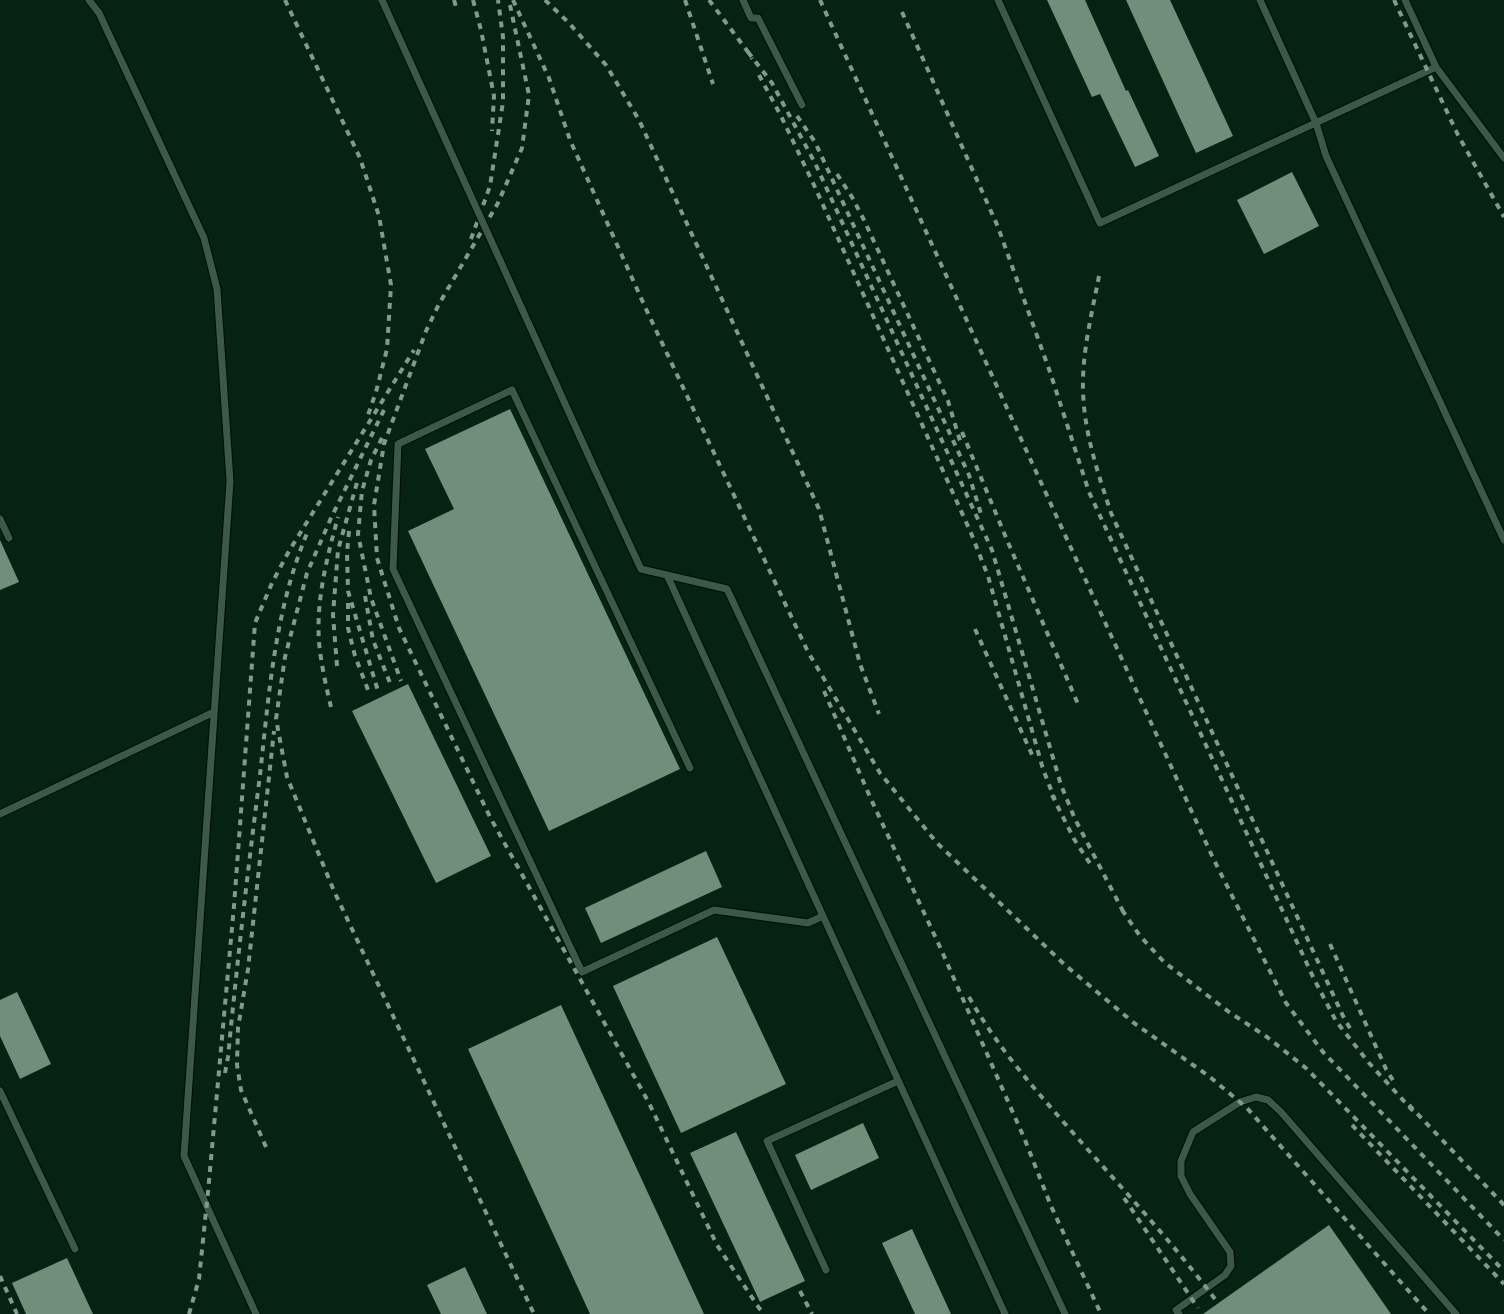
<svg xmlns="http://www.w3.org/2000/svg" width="1504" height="1314" font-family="'IBM Plex Sans',sans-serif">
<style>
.building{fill:#6f8f7b}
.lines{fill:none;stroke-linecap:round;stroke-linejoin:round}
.service-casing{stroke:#000b02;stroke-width:9}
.service{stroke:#3b5946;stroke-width:7}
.rail{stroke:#84998d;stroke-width:4;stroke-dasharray:6 6;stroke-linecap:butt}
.service-bridge-casing{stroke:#000b02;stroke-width:9;stroke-linecap:butt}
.service-bridge{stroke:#3b5946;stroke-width:7}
</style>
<rect width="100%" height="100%" fill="#052213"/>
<path class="building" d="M1047 0H1085L1126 91 1128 90 1159 156 1135 167 1100 94 1092 97Z
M1126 0H1170L1233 136 1196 153Z
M1292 172 1319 226 1264 254 1237 200Z
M510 409 680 769 549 831 408 531 454 509 425 449Z
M0 540 19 582 0 590Z
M408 684 491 856 436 883 352 711Z
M706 851 722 887 601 943 585 908Z
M717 937 786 1084 681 1133 613 986Z
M17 992 51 1064 20 1079 0 1036V1000Z
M561 1005 704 1314H590L468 1049Z
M863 1123 879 1158 811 1190 795 1155Z
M736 1132 805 1281 760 1302 690 1153Z
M1329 1225 1391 1314H1203Z
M912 1229 951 1314H915L882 1243Z
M67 1258 93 1314H26L12 1283Z
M465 1267 487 1314H441L427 1285Z"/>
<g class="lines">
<g class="service-casing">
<path id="service" d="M89 0 99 13 204 238 217 289 230 481 184 1156 256 1314
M743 0 751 18H758L802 105
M998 0 1100 223 1436 67
M1260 0 1316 123 1326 156 1504 540
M1405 0 1436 67 1504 158
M596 472 641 569 727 589 1065 1314
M0 519 9 538
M667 575 1005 1314
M690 768 512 390 398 444 393 569 582 972 714 910 808 923 823 916
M0 814 214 712
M0 1091 75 1249
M826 1270 767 1141 898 1081
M1179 1314 1176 1310 1225 1275 1231 1266 1230 1252 1190 1194 1181 1176V1161L1193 1132 1240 1102 1256 1097 1268 1100 1281 1112 1456 1314"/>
</g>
<use href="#service" class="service"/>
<path class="rail" d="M285 0 360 158 379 216 391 285 387 349 376 392 368 415
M454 0 457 10
M473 0 481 30 494 96 492 131
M513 0 549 78 570 140 646 309 808 652 880 773 937 843 1065 965 1134 1023 1210 1077 1247 1108 1429 1314
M545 0 569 23 606 65 639 120 819 509 860 664 879 714
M685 0 713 84
M709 0 748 52 752 59
M820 0 1213 858 1286 1003 1323 1052 1504 1240
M1394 0 1458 135 1504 217
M510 5 529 95 522 148 498 203 439 304 426 331 384 444 374 505 377 558 399 628 490 817 649 1103 717 1245 759 1308 765 1314
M902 12 998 227 1050 372 1089 492 1314 979 1336 1021 1369 1063 1413 1111
M748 52 772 83 815 163 992 550 1061 785 1075 819 1125 915
M759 75 781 116 814 185 971 533 988 576 1043 769 1055 800
M797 116 815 142 969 475 982 517
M837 174 852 197 864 220 948 401 961 444
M471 239 490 186 503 102V37L498 0
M1099 276C1092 313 1082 352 1083 390 1084 433 1098 473 1111 513L1343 1016 1352 1032
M384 410 331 518 307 573 285 657 276 719 287 777 334 891 534 1314
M962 432 1007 540 1078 704
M382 438 371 460 362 491 358 534 371 598 401 681
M349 531 347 553 348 591 378 691
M365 596 373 640 390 683
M348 603V628L355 656 370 695
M975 629 1034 759
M337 666 333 615 338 550 358 479
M824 691 870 797 940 947 1025 1140 1051 1206 1101 1314
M331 707C326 686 321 664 319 642 316 600 327 557 338 517
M1052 795 1074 839 1091 865
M1122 910 1140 936 1164 962 1229 1012 1267 1037 1307 1069 1504 1271
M1330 944 1386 1069 1394 1082
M969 997C996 1045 1031 1085 1067 1126 1117 1183 1169 1238 1215 1299
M225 1073 228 1057C237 963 248 869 260 775 269 693 275 608 308 531
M1409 1105 1504 1205
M1352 1125 1504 1284
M266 1147 241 1090 237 1065 238 1028 248 969 274 731
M1124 1198 1198 1308
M0 1276 17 1314
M800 1291 812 1314
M189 1314 199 1279 208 1192 234 906 255 623 272 583 289 551 414 350"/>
<g class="service-bridge-casing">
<path id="service-bridge" d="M382 0 596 472"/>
</g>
<use href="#service-bridge" class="service-bridge"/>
</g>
</svg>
